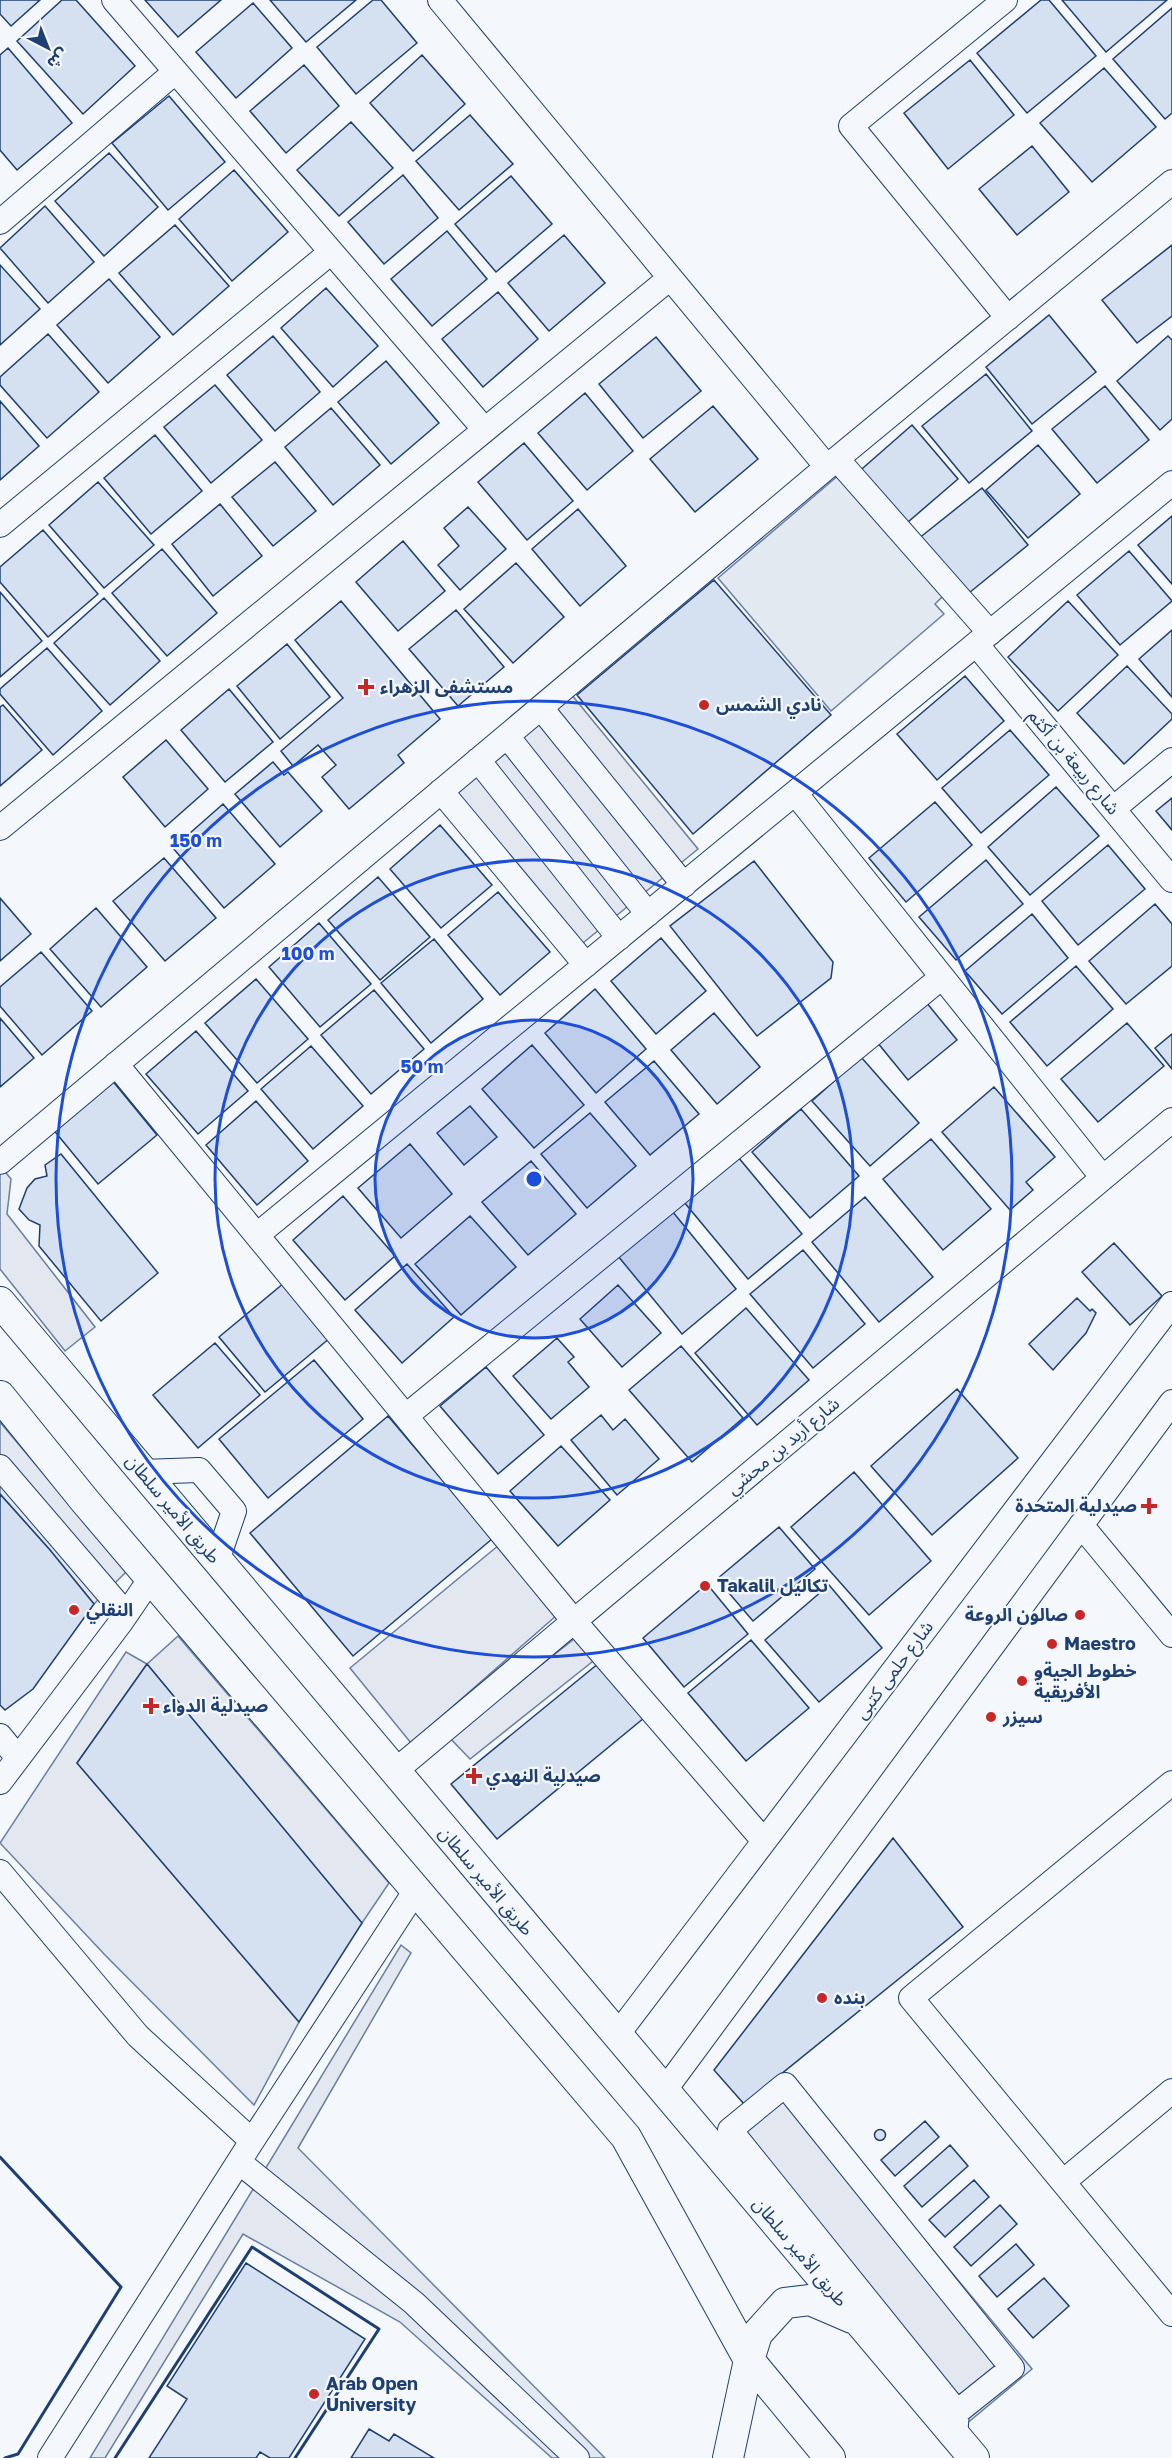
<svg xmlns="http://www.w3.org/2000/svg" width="1172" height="2458" font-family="'Golos Text','Noto Sans Arabic',sans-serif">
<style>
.green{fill:#e3e9f0;stroke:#687fa3;stroke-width:1.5}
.parking{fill:#e3e8f0;stroke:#687fa3;stroke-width:1.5}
.building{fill:#d5e0f0;stroke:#1d3f73;stroke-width:1.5}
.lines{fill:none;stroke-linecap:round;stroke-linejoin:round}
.minor-casing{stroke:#1d3f73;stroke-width:26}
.major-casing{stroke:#1d3f73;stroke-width:32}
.minor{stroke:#f4f7fb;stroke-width:24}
.major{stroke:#f4f7fb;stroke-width:30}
.wall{stroke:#1d3f73;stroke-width:3}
.ring{fill:none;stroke:#1d4ed8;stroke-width:3}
.poi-dot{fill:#c62828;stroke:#f4f7fb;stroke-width:2}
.labels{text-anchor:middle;stroke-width:4.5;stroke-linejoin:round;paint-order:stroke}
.poi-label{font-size:18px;font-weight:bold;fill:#1d3f73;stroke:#f4f7fb;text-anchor:start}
.street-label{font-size:18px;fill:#1d3f73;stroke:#f4f7fb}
.centre{fill:#1d4ed8;stroke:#f4f7fb;stroke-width:3}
.ring-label{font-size:18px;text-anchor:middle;font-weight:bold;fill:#1d4ed8;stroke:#f4f7fb;stroke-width:4.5;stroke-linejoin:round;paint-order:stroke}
</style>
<rect width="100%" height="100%" fill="#f4f7fb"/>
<path class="green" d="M840 474 944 595 935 604 944 614 831 711 718 578Z"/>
<path class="parking" d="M562 683 698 849 567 956 431 791Z
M2 1168 11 1179 7 1214 95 1327 65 1351 0 1269V1170Z
M0 1422 126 1572 94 1604 50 1550 0 1494Z
M499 1545 557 1615 411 1743 350 1668Z
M178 1636 389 1883 362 1923 147 1664 77 1763 299 2022 254 2105 105 1955 0 1843 126 1652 147 1664Z
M578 1636 597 1658 470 1759 449 1737Z
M401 1945 411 1953 298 2148 605 2458H552L400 2322 243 2234 105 2458H90Z
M789 2077 1032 2369 965 2425 722 2133Z"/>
<path class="building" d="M0 0H40L11 26 0 14Z
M62 0H76L135 66 83 114 17 41Z
M145 0H221L178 37Z
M270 0H356L306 42Z
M373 0H381L417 43 356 94 317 47Z
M1041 0H1049L1096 56 1027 113 977 53Z
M1062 0H1167L1106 52Z
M253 3 292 48 236 98 196 52Z
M1172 8V113L1165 119 1113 59Z
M8 48 72 123 17 170 0 150V55Z
M422 55 465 104 413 151 370 103Z
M970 60 1014 115 948 169 904 113Z
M304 65 339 106 286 153 250 111Z
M1104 68 1156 127 1092 182 1040 123Z
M169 96 225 162 168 210 112 143Z
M470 115 513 164 459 210 416 161Z
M351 122 393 168 339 216 297 170Z
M1032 146 1069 192 1017 235 979 189Z
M109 153 158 207 104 256 55 201Z
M234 170 288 232 232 281 179 219Z
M403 175 438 218 384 264 348 222Z
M511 176 552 224 496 272 455 224Z
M45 206 94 262 48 303 0 248Z
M175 225 229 286 173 335 119 273Z
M447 231 487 279 432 326 391 279Z
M564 235 605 283 549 331 508 283Z
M1172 245V316L1137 343 1102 300Z
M0 265 40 309 0 345Z
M109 279 160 337 108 383 57 325Z
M326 288 378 346 333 387 281 328Z
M498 292 538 339 483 387 442 339Z
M1049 315 1096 372 1032 424 986 367Z
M48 334 99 392 47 438 0 385V377Z
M273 336 320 392 275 431 227 375Z
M1168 336 1172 340V419L1160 430 1117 381Z
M656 337 701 391 643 438 599 384Z
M386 361 439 423 391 464 338 402Z
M986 374 1032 431 969 483 922 426Z
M215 385 262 440 211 483 164 427Z
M1105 386 1149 440 1097 483 1052 429Z
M585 393 633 451 587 490 538 433Z
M0 401 39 446 0 480Z
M713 406 758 459 695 512 650 459Z
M331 408 380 465 333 505 285 447Z
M912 425 958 479 901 528 855 475Z
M155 435 202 491 151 534 104 478Z
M524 443 573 501 527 540 478 482Z
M1038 445 1080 494 1028 538 986 490Z
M275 462 316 511 273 546 232 497Z
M98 482 154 545 104 588 49 525Z
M982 488 1028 545 964 597 918 539Z
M220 504 262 556 213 596 172 544Z
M468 507 506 549 460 590 438 565 459 546 444 528Z
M578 509 626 566 580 606 532 549Z
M1172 516V584L1138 545Z
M43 530 98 594 48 637 0 582V567Z
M403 541 445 591 398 631 356 582Z
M162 549 217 613 167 656 112 593Z
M1129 551 1172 601 1120 645 1077 595Z
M516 563 564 617 513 663 464 609Z
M714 580 831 715 693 834 577 695Z
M0 592 42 641 0 677Z
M104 598 160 661 110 705 54 643Z
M341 601 440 719 398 755 404 763 349 809 322 777 336 765 318 745 293 766 281 751 343 698 295 640Z
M1068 601 1118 655 1058 711 1008 657Z
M456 610 504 667 458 706 409 649Z
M1172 630V697L1139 659Z
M287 644 330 697 280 739 237 686Z
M47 648 102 711 53 755 0 694V689Z
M1127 666 1172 714V719L1124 764 1077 713Z
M965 676 1004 721 937 780 897 734Z
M229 689 273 742 225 782 181 730Z
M3 705 42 750 0 786V707Z
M1010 730 1049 775 981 833 942 788Z
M166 740 208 789 165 827 123 777Z
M273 762 284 775 288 772 322 811 280 847 235 794Z
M1056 787 1099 836 1030 895 988 847Z
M1172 798V830L1156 811Z
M935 802 972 845 906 902 869 858Z
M223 804 275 864 224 908 173 848Z
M440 825 492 885 441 928 390 869Z
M1108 845 1145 889 1078 945 1042 901Z
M164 858 216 918 165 961 113 901Z
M986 860 1023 904 956 960 919 917Z
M754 861 833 962 831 978 757 1036 670 926Z
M378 877 430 937 380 980 328 920Z
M498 892 550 952 500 995 448 935Z
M0 898 31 934 0 961Z
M1155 904 1172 924V966L1126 1004 1089 961Z
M96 908 147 967 101 1007 50 949Z
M1032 914 1068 958 1002 1014 965 971Z
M319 923 371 984 320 1027 269 967Z
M661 938 706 991 656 1034 611 981Z
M434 939 483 999 431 1043 381 983Z
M41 952 92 1011 42 1055 0 1006V987Z
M1076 966 1113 1009 1047 1066 1010 1022Z
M256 979 308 1039 257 1083 205 1023Z
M595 989 646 1049 596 1093 545 1033Z
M374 990 424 1049 371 1094 321 1035Z
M926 1002 957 1040 908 1080 877 1042Z
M714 1013 760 1067 717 1104 671 1050Z
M0 1018 34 1058 0 1087Z
M1127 1023 1164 1066 1098 1122 1061 1079Z
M196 1031 248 1091 198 1134 146 1074Z
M1172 1034V1069L1155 1048Z
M532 1045 584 1105 534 1148 482 1089Z
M311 1046 363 1106 313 1149 261 1089Z
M861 1057 919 1123 870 1166 812 1101Z
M654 1061 699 1114 650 1155 605 1102Z
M111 1079 157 1135 98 1184 52 1128Z
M994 1087 1055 1157 1026 1182 1033 1190 1010 1210 942 1132Z
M256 1101 308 1161 257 1205 206 1145Z
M470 1106 497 1137 464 1165 437 1133Z
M801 1109 859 1176 810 1218 752 1152Z
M590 1113 636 1166 587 1208 541 1154Z
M931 1139 991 1209 943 1250 883 1179Z
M410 1144 452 1194 401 1238 358 1188Z
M61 1154 158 1273 101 1321 39 1246 40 1225 29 1220 19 1209 27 1188 35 1179 47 1176 45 1165Z
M738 1157 802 1234 748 1279 684 1202Z
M531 1161 576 1214 528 1255 482 1202Z
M343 1196 395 1256 345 1300 293 1240Z
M865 1197 933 1277 879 1322 812 1242Z
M672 1211 736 1289 682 1334 618 1256Z
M470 1216 516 1267 461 1315 415 1264Z
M1114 1243 1162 1296 1130 1325 1082 1272Z
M803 1250 865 1324 813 1368 750 1294Z
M407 1264 454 1317 402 1363 355 1310Z
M284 1283 330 1338 265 1392 219 1337Z
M618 1285 661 1333 622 1367 580 1319Z
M1077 1298 1090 1311 1092 1309 1096 1313 1086 1333 1053 1370 1029 1344Z
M746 1308 809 1380 757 1425 695 1353Z
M557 1338 574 1357 568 1362 589 1387 551 1419 513 1376Z
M215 1343 260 1395 198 1448 153 1395Z
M681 1346 743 1418 692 1462 629 1390Z
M314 1360 363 1419 268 1498 219 1439Z
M486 1367 544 1435 498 1474 440 1406Z
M957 1389 1018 1458 932 1535 871 1466Z
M601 1415 613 1430 625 1419 659 1459 617 1495 571 1440Z
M388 1416 492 1539 353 1656 250 1533Z
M561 1446 610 1500 558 1546 510 1491Z
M854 1472 931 1561 869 1615 791 1527Z
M0 1494 50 1550 94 1604 33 1689 5 1710 0 1705Z
M779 1527 815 1569 753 1621 717 1579Z
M707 1584 748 1634 684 1687 643 1638Z
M829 1585 882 1648 819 1702 765 1640Z
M751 1640 809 1708 746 1761 688 1693Z
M599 1663 644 1718 497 1839 451 1784Z
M147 1664 362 1923 299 2022 77 1763Z
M893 1838 963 1927 744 2104 714 2070Z
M925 2121 939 2137 895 2176 881 2160Z
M874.5 2135a5.5 5.5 0 1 1 11 0a5.5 5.5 0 1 1-11 0Z
M950 2145 968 2166 922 2207 904 2186Z
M974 2180 989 2197 945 2237 929 2220Z
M1000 2205 1017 2224 971 2266 954 2247Z
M1016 2244 1034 2265 997 2297 979 2276Z
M246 2263 365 2339 289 2458H270L260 2452 256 2458H149L187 2399 167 2386Z
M1044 2278 1069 2306 1033 2338 1008 2309Z
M369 2429 389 2441 394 2434 434 2458H351Z"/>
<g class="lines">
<g class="minor-casing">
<path id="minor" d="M114 0 485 430
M440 0 827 467 1172 182
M1005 0 851 126 1008 318
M0 222 175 72
M837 459 990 633
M0 525 330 253
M976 644 1172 880
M541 708 684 885
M507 736 648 914
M478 760 619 938
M441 791 586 965
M795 793 1103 1178
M1113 809 1172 760
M0 828 670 278
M116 1064 574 1621 764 1841
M0 1162 827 467
M257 1235 1172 483
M406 1416 942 977
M0 1467 126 1614
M142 1472 199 1470 234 1511 217 1561
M1081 1525 1172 1635
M0 1736 18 1758
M394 1772 1172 1120
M0 1782 121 1622 151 1578
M1172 1783 911 1998 1172 2314
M0 1872 138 2036 252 2141
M617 2035 1172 1304
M664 2091 1172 1402
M239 2162 414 2303 577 2458
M1063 2182 1172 2091
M955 2436 957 2412 730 2130 785 2085 1012 2368 957 2412
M50 2458 252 2141 416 1890"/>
</g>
<g class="major-casing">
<path id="major" d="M0 1302 974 2458
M0 1396 85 1501 626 2137 749 2360 830 2458
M728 2458 749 2360 757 2334 785 2303 810 2300 852 2318"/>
</g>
<use href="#minor" class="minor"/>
<use href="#major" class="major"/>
<path class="wall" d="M0 2157 121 2287 18 2454 5 2458
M115 2458 252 2247 379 2329 295 2458"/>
</g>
<circle cx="534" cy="1179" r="159" fill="#1d4ed8" fill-opacity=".12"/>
<g class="ring">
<circle cx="534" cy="1179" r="159"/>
<circle cx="534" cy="1179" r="319"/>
<circle cx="534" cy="1179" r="478"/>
</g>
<g class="poi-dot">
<path d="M363 678h6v6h6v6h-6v6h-6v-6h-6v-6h6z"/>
<circle cx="704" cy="705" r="6"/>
<path d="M1146 1497h6v6h6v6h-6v6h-6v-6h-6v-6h6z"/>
<circle cx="705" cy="1586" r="6"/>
<circle cx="74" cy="1610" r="6"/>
<circle cx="1080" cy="1615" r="6"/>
<circle cx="1052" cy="1644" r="6"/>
<circle cx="1022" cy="1681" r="6"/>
<path d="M148 1697h6v6h6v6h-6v6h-6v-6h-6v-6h6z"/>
<circle cx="991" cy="1717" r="6"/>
<path d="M471 1767h6v6h6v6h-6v6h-6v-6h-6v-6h6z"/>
<circle cx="822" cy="1998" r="6"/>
<circle cx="314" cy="2394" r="6"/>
</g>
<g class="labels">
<g class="poi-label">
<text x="380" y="693">مستشفى الزهراء</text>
<text x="716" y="711">نادي الشمس</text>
<text x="1137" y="1512" text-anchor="end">صيدلية المتحدة</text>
<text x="717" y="1592">Takalil تكاليل</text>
<text x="86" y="1616">النقلي</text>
<text x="1068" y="1621" text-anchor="end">صالون الروعة</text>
<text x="1064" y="1650">Maestro</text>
<text x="1034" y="1677">خطوط الجيةو<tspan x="1034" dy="21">الأفريقية</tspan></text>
<text x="163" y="1712">صيدلية الدواء</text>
<text x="1003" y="1723">سيزر</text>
<text x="486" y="1782">صيدلية النهدي</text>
<text x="834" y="2004">بنده</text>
<text x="326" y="2390">Arab Open<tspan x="326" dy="21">University</tspan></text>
</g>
<g class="street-label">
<text transform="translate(1074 762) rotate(50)" y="6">شارع ربيعة بن أكثم</text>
<text transform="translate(783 1446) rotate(-40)" y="6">شارع أربد بن محشي</text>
<text transform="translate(173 1509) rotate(50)" y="6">طريق الأمير سلطان</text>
<text transform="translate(894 1670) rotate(-53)" y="6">شارع حلمى كتبى</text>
<text transform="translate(486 1881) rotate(50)" y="6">طريق الأمير سلطان</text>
<text transform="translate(800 2252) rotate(50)" y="6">طريق الأمير سلطان</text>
</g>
</g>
<circle cx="534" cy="1179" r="9" class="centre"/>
<g class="ring-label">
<text x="196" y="847">150 m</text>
<text x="308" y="960">100 m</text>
<text x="422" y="1073">50 m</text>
</g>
<g transform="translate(48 48) rotate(138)" stroke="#f4f7fb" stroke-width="4.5" paint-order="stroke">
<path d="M0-4.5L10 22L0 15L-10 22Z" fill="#1d3f73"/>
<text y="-9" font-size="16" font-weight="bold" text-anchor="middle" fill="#1d3f73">ش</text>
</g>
</svg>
